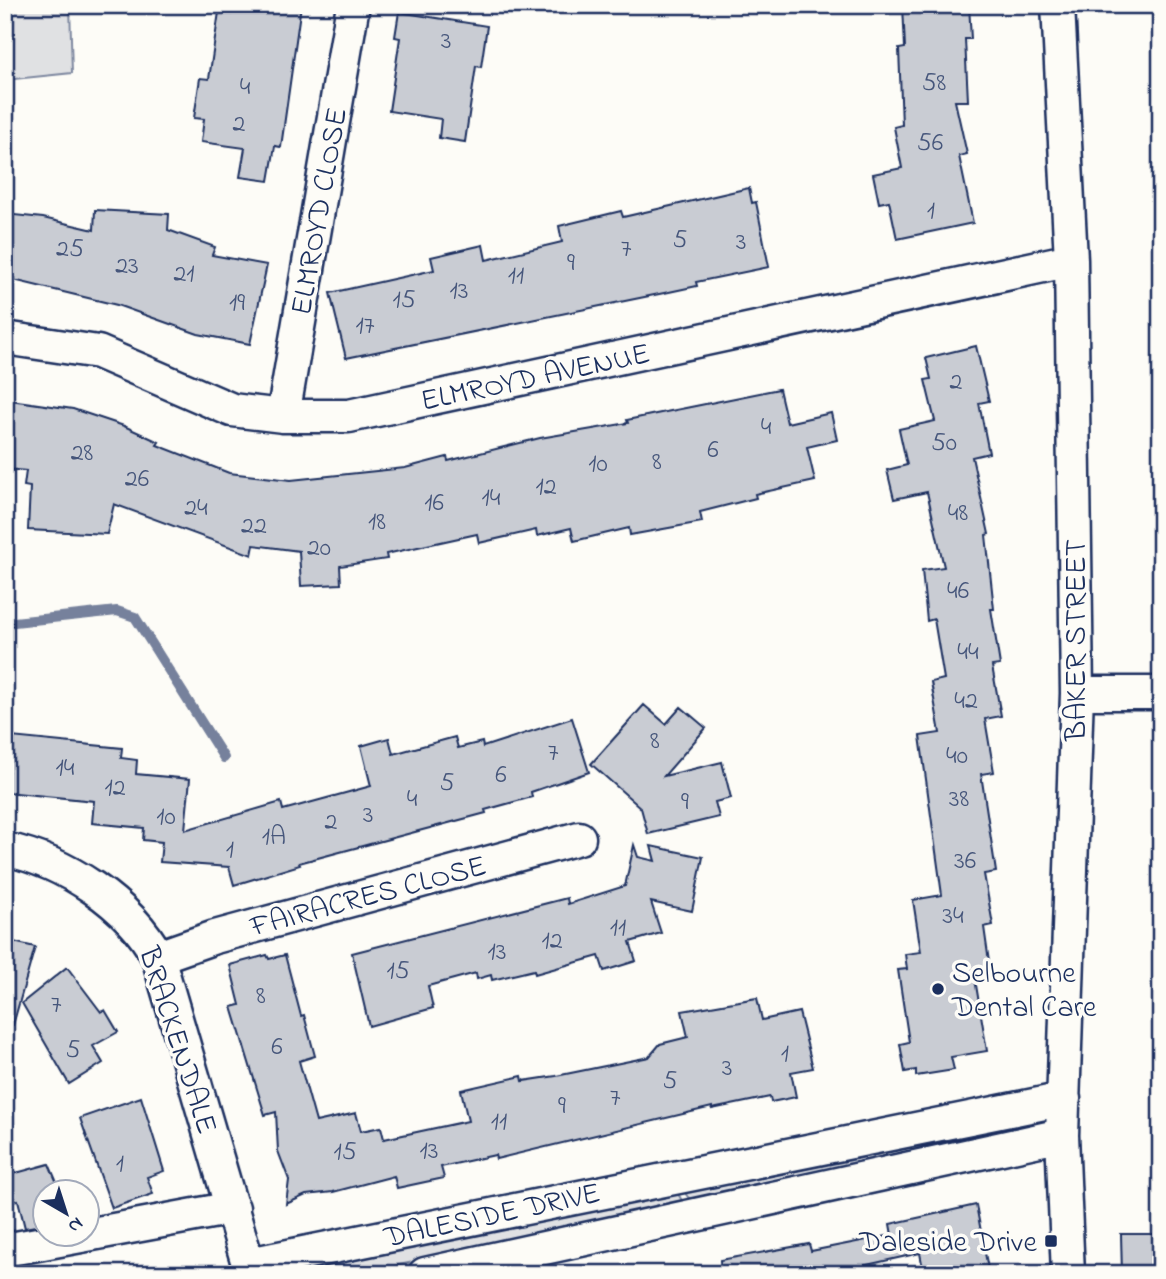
<svg xmlns="http://www.w3.org/2000/svg" width="1166" height="1279" font-family="'Indie Flower',sans-serif">
<style>
.green{fill:#e0e1e3;stroke:#7e88a0;stroke-width:2}
.lines{fill:none;stroke-linecap:round;stroke-linejoin:round}
.stream{stroke:#76819c;stroke-width:10}
.building{fill:#c9ccd3;stroke:#1b2f5e;stroke-width:2}
.minor-casing{stroke:#1b2f5e;stroke-width:37}
.minor{stroke:#fdfcf7;stroke-width:32}
.poi-dot{fill:#1b2f5e;stroke:#fdfcf7;stroke-width:2.5}
.labels{text-anchor:middle;stroke-width:7;stroke-linejoin:round;paint-order:stroke}
.number-label{font-size:26px;fill:#46567b}
.street-label{font-size:30px;fill:#1b2f5e;stroke:#fdfcf7}
.poi-label{font-size:30px;fill:#1b2f5e;stroke:#fdfcf7;text-anchor:start}
</style>
<rect width="100%" height="100%" fill="#fdfcf7"/>
<filter id="ink" filterUnits="userSpaceOnUse"><feTurbulence type="fractalNoise" baseFrequency=".0143" numOctaves="2"/><feDisplacementMap in="SourceGraphic" scale="14" xChannelSelector="R" yChannelSelector="G"/><feConvolveMatrix kernelMatrix="1 2 1 2 8 2 1 2 1" color-interpolation-filters="sRGB"/></filter>
<g filter="url(#ink)">
<path class="green" d="M5 5H70L72 73 5 80Z
M1019 1118 1021 1135 692 1203 683 1190Z
M676 1191 685 1205 356 1274H285Z"/>
<g class="lines">
<path class="stream" d="M5 623 117 611 135 617 224 758"/>
</g>
<path class="building" d="M232 5H301L281 147 275 146 269 181 240 177 245 148 201 142 204 119 194 118 200 78 209 79 219 12 231 14Z
M903 5H969L971 39H965L968 101H955L967 154 959 156 973 223 897 239 889 201 879 203 873 174 902 168 894 127 902 125 899 49 905 48Z
M399 12 487 26 481 67 476 66 465 142 439 138 441 119 389 111 400 38 395 37Z
M749 188 752 203 756 202 769 267 696 282 697 286 669 292 346 358 330 293 434 270 431 257 483 245 486 260 562 242 559 226 621 211 623 217Z
M95 210 169 214 168 230 215 247 212 255 267 265 250 344 198 334 117 305 5 278V214L43 218 94 230Z
M976 346 989 401 979 403 989 453 972 457 989 534 986 535 994 609H991L1000 665 992 666 1001 716 985 719 994 772 981 774 996 872 984 874 993 925 984 927 991 976 975 979 987 1051 951 1057 954 1070 916 1076V1070L905 1072 900 1044 909 1042 898 970 907 969 905 954 921 952 913 900 942 895 920 736 940 733 931 682 944 679 934 619 927 621 922 570 944 567 927 492 894 499 887 470 907 465 899 429 935 421 925 380 931 379 926 358Z
M779 389 787 423 831 413 837 440 807 447 815 481 755 494 756 498 700 512 702 522 630 535 629 528 574 541 571 528 537 536 536 530 479 543 477 534 386 554 387 559 340 566 341 584 301 586 299 551 254 545 252 555 114 504 107 534 28 530 30 487 24 486 26 471 5 469 10 400 73 409 124 426 159 442 157 445 229 473 291 480 405 468 447 457 448 461 540 438 628 423 627 420 651 415Z
M644 705 666 724 681 707 706 728 664 776 722 762 731 798 715 802 719 817 648 834 641 808 591 764Z
M572 718 589 772 531 792 532 797 485 810 486 813 299 863 300 865 234 885 229 867 160 862 162 842 143 840 144 828 92 823 94 801 6 792 12 737 122 748 121 758 137 760 136 774 190 779 185 830 281 802 283 810 371 786 361 746 389 738 393 754 455 737 458 748 482 742 483 747Z
M634 845 638 857 655 861 651 846 703 857 692 911 651 902 661 933 630 942 636 961 604 971 599 956 535 974 534 970 492 980 491 975 477 979 476 973 428 986 433 1008 369 1026 352 953 567 898 568 904 625 886Z
M5 940 35 947 13 1025 5 1024Z
M267 955 269 959 285 955 301 1016 304 1015 315 1056 299 1061 316 1122 356 1113 361 1131 381 1127 384 1139 468 1121 461 1090 522 1076 523 1081 556 1076 649 1057 660 1044 688 1037 682 1011 757 998 762 1020 799 1012 813 1068 791 1072 796 1097 771 1102 770 1097 712 1109V1107L496 1159 495 1155 441 1167 444 1178 397 1188 394 1176 333 1192 306 1195 286 1204 289 1180 278 1151 276 1112 265 1115 232 1007 240 1005 230 965Z
M67 967 101 1012 105 1010 118 1032 93 1046 103 1063 69 1084 22 1003Z
M141 1097 164 1171 147 1177 153 1194 112 1208 80 1118Z
M49 1164 61 1192H46V1224L25 1228 18 1200 5 1202V1176Z
M976 1205 989 1274H924L920 1253 840 1271 841 1274H721L720 1260 809 1244 811 1251 892 1235 890 1224Z
M1121 1234H1161V1274H1122Z"/>
<g class="lines">
<g class="minor-casing">
<path id="minor" d="M1058 5 1071 260 1077 693 1062 1135 1068 1274
M5 338 98 352 232 410 283 416H349L1071 260
M283 416 353 5
M1077 693H1161
M5 849C65 862 129 903 158 957L251 1274
M158 957 215 937 579 838
M5 1250 233 1208
M249 1264 1064 1099
M425 1274 1062 1135"/>
</g>
<use href="#minor" class="minor"/>
</g>
</g>
<g class="poi-dot">
<circle cx="938" cy="989" r="7"/>
<rect x="1044" y="1234" width="14" height="14" rx="3.5"/>
</g>
<g class="labels">
<g class="number-label">
<text x="446" y="48">3</text>
<text x="934" y="90">58</text>
<text x="245" y="94">4</text>
<text x="239" y="131">2</text>
<text x="930" y="150">56</text>
<text x="931" y="218">1</text>
<text x="680" y="247">5</text>
<text x="741" y="249">3</text>
<text x="70" y="256">25</text>
<text x="626" y="256">7</text>
<text x="571" y="270">9</text>
<text x="127" y="273">23</text>
<text x="184" y="281">21</text>
<text x="516" y="283">11</text>
<text x="459" y="298">13</text>
<text x="404" y="307">15</text>
<text x="237" y="310">19</text>
<text x="365" y="333">17</text>
<text x="956" y="389">2</text>
<text x="766" y="434">4</text>
<text x="944" y="450">50</text>
<text x="713" y="457">6</text>
<text x="82" y="460">28</text>
<text x="657" y="469">8</text>
<text x="598" y="471">10</text>
<text x="137" y="486">26</text>
<text x="546" y="494">12</text>
<text x="491" y="505">14</text>
<text x="434" y="510">16</text>
<text x="196" y="515">24</text>
<text x="958" y="520">48</text>
<text x="377" y="529">18</text>
<text x="254" y="533">22</text>
<text x="319" y="555">20</text>
<text x="958" y="598">46</text>
<text x="968" y="659">44</text>
<text x="966" y="708">42</text>
<text x="655" y="748">8</text>
<text x="553" y="760">7</text>
<text x="957" y="763">40</text>
<text x="65" y="775">14</text>
<text x="501" y="782">6</text>
<text x="447" y="790">5</text>
<text x="115" y="795">12</text>
<text x="412" y="806">4</text>
<text x="959" y="806">38</text>
<text x="685" y="809">9</text>
<text x="368" y="822">3</text>
<text x="166" y="824">10</text>
<text x="331" y="829">2</text>
<text x="274" y="844">1A</text>
<text x="230" y="857">1</text>
<text x="965" y="868">36</text>
<text x="953" y="923">34</text>
<text x="618" y="935">11</text>
<text x="552" y="948">12</text>
<text x="497" y="959">13</text>
<text x="398" y="978">15</text>
<text x="261" y="1003">8</text>
<text x="56" y="1012">7</text>
<text x="277" y="1054">6</text>
<text x="73" y="1057">5</text>
<text x="785" y="1061">1</text>
<text x="727" y="1075">3</text>
<text x="670" y="1088">5</text>
<text x="615" y="1105">7</text>
<text x="562" y="1113">9</text>
<text x="499" y="1129">11</text>
<text x="429" y="1158">13</text>
<text x="345" y="1159">15</text>
<text x="120" y="1171">1</text>
</g>
<g class="street-label">
<text transform="translate(318 211) rotate(-80)" y="10">ELMROYD CLOSE</text>
<text transform="translate(535 376) rotate(-12)" y="10">ELMROYD AVENUE</text>
<text transform="translate(1075 640) rotate(-90)" y="10">BAKER STREET</text>
<text transform="translate(368 895) rotate(-15)" y="10">FAIRACRES CLOSE</text>
<text transform="translate(179 1040) rotate(72)" y="10">BRACKENDALE</text>
<text transform="translate(492 1214) rotate(-12)" y="10">DALESIDE DRIVE</text>
</g>
<g class="poi-label">
<text x="952" y="982">Selbourne<tspan x="952" dy="34">Dental Care</tspan></text>
<text x="1037" y="1251" text-anchor="end">Daleside Drive</text>
</g>
</g>
<rect width="1166" height="1279" fill="none" stroke="#fdfcf7" stroke-width="28"/>
<rect x="14" y="14" width="1138" height="1251" fill="none" stroke="#1b2f5e" stroke-width="2.5" filter="url(#ink)"/>
<g transform="translate(66 1213) rotate(141)"><circle r="33" fill="#fdfcf7" stroke="#a3aaba" stroke-width="2"/>
<path d="M0-5L12 26L0 18L-12 26Z" fill="#1b2f5e"/>
<text y="-10" font-size="19" font-weight="bold" text-anchor="middle" fill="#1b2f5e">N</text>
</g>
</svg>
